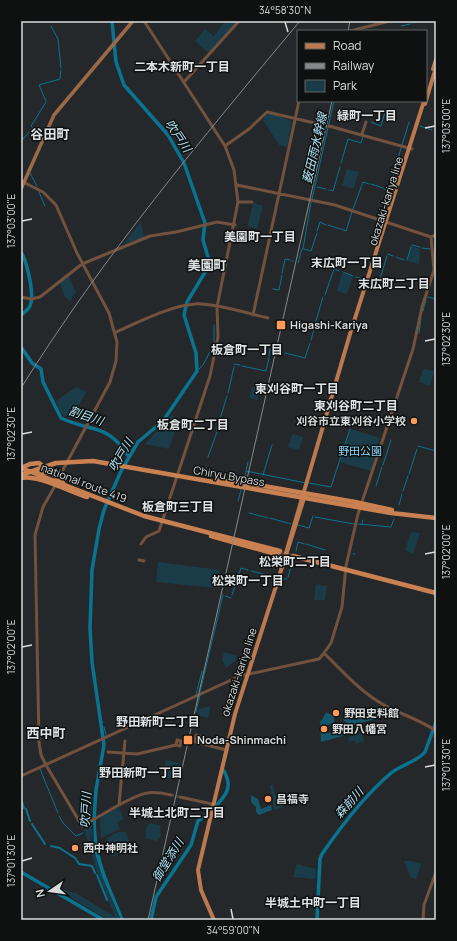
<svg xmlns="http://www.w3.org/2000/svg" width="457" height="941" font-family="Manrope,'Noto Sans JP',sans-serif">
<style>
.green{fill:#1a3c48}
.forest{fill:#15566b}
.water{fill:#097390}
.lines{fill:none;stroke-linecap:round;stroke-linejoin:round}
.stream{stroke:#097390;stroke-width:1}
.canal{stroke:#097390;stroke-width:2}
.river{stroke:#097390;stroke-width:3.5}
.tertiary-tunnel{stroke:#404345;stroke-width:3;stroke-dasharray:3 1.5;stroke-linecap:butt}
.trunk-tunnel{stroke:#404345;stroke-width:4.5;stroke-dasharray:4.5 2;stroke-linecap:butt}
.tertiary{stroke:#72523e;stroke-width:3}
.secondary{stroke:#9b6848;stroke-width:3.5}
.primary{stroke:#bb794f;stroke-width:4}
.trunk{stroke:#ca8152;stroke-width:4.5}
.rail{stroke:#86898a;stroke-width:1}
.ticks{fill:none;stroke:#d9dcdc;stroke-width:1.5}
.poi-dot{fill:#ff9b5a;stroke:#0f1111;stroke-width:1.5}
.labels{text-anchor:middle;stroke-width:3;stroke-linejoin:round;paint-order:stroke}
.street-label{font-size:11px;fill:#d9dcdc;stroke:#0f1111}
.poi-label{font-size:11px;font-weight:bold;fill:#d9dcdc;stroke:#0f1111;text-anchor:start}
.park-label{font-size:11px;fill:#89d9f7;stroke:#0f1111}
.neighbourhood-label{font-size:12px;font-weight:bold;fill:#dee2e4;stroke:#0f1111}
.water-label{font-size:12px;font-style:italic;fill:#afe2f6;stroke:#0f1111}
.quarter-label{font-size:13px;font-weight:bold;fill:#dee2e4;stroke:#0f1111}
.neatline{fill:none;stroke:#d9dcdc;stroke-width:1.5}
.ticks-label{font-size:10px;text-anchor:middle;fill:#d9dcdc}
</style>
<rect width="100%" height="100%" fill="#25282a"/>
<path class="green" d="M225 21H238L209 53 195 41 205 29 214 36Z
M267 112 292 121 287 147 279 145 263 120Z
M347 169 359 172 353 189 342 185Z
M253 203 263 206 257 229 248 226Z
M141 222 144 237 125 244 124 243Z
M412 246 420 249 419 264 407 261Z
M342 273 353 276 347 294 337 291Z
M69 276 76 292 70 301 65 297 60 283Z
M423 369 434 371 430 386 419 382Z
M76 387 86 392 72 418 62 415 56 401Z
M252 387 263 389 262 396 258 395 257 400 249 398Z
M172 415 179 419 169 449 145 444Z
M351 429 380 438 371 471 340 462Z
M292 434 303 437 299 450 288 447Z
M411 532 420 533 413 554 405 550Z
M158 562 220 570 216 588 156 582Z
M316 584 327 586 325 600H314Z
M224 652 237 656 235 661 226 668 222 660Z
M211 706 208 718 197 715 199 709Z
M362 734 364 741 356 744 354 740 350 742 348 739 350 736Z
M165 760 179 763 175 779 167 778Z
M270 785H273L275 795 278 794 283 805V807L274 810Z
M117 808H119L124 819 117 822 120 829 101 838 100 818Z
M149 823 160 825 161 836 156 841 145 838 146 829Z
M91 825 94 843 89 832C95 861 108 891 120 920H108L55 888 53 883 69 892 76 893 115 917 98 875 84 829H88V826Z
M118 832H125L133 848 114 856H112L107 846V838Z
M404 861H412L421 864 416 879 410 877Z
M297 864 316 869 315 879 293 877Z"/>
<path class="forest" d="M326 712 334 716V723L321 727 322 732 327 731V733L337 732 348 724 343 720 344 717 350 715 353 720 382 713V717L351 726 350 734 321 742 320 721 322 720Z
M251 795 258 799 261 809 271 805 272 810 259 815 256 812V807L251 802Z"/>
<path class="water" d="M96 816C95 860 109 881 124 920H121L102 876 92 844 94 843 93 818Z
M21 870 107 920H100L21 874Z"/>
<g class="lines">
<path class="stream" d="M413 23 418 21
M51 26 58 39 61 68
M401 26 410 24
M46 101 39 85 60 79 61 70
M371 122 381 126 386 109
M420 126 432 130
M21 141 33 128 31 126 46 102
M355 141 361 143 363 137
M402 145 409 122
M341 163 348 139 354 141
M30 173 37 186
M392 180 401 148
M371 184 383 188
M317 187 326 189
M384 189 389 190 392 182
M329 190 333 191 340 167
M39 192 45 206
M312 199 334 101
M353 209 363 182 369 184
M328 225 340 229
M341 229 346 231 352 212
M317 231 320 222 326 225
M412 245 420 247
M422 248 430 249
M303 249 311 202
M304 249 311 251 317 233
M388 254 393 256
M396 257 404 260
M407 260 411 247
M292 261H293
M298 263 302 249
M343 272 353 276
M282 273 285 259 290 260
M356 277 366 280
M372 282 378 284
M379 282 387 256
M273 289 279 290 282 275
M325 295 334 269 339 271
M427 297 436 299
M423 311 426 300
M315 324 323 297
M419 333 421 318
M311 340 314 329
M285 353 305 358 310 343
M269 356 270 349
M234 364 240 365
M242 366 266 371 269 358
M197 371 203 365 214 344V325
M228 393 234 367
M217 429 227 396
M418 446 436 451
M208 457 217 432
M383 465 391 440
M246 471 306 483
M409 474 417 449
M263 475 272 445
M244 481 248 462
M309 483 331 487 350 429
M376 486 382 467
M403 491 408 476
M238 501 241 490
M399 505 402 494
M249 513 268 518
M315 517 354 524
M270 518 291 524
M358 524 391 527 394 519
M362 524 363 520
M298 525 309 528 313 516
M306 544 325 550
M296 551 298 542 304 544
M353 554H355
M251 571 263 574
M265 575 275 577
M288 577 293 560
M281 579H287
M232 595 241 568 248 570
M225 596 231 598
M200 692 223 595
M196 695 202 671
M196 712 200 695
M101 723 103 722
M104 727 106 735
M40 769 58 813
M59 816 63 823 76 836 83 833"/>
<path class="canal" d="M22 802 24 808
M26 809 30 821
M32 824 45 844
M51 846 60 848
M61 849 75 858 79 864 92 866 95 873
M97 875 107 900"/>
<path class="river" d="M21 252C27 262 35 295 30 306 28 310 25 312 21 315
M21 347 32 363 41 369 43 382 61 418C92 433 107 422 129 457
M216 806C226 795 233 787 224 771
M94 821 96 790 104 745 92 662 90 628 92 570 99 529 104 510 121 471 138 442 163 421 197 371 196 353 184 315 187 302 210 264 203 240 205 223 184 163 168 135 124 85 116 62 112 21
M151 920 156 897 191 845 198 821 207 814
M317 920 320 859 322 854C342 825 364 796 391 773 401 765 418 761 425 752L436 722"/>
<path class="tertiary-tunnel" d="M171 795 180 797"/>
<path class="trunk-tunnel" d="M280 553 293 556"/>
<path class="tertiary" d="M350 31 390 21
M184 82 239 21
M329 126 412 149
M362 134 366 122
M225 146 249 129 267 112 323 125
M21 181 43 192 56 205 77 253 109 313 117 342 116 361 110 382 58 479
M237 185 335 205 431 237 436 235
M238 202H252
M21 297 31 299 40 297 82 264 150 236 176 232 217 222 235 225
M253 315 299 101
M116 332C139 322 169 306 195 304 211 302 250 314 268 318
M56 484 43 507 35 535 39 742 41 755 46 765 82 826 119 805 125 741
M141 544 146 537 159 531 210 376 218 337 217 307 238 202 234 170 225 146 144 21
M139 560 144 561
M324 653 331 643 342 607 346 566 358 514 413 349 422 307 434 270 431 237
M200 743 202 737 196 735 195 742C205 745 216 747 226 750
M108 752 137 754 176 745 180 746 181 741 177 740 176 745
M21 776 240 676 319 659 324 653C343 672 361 692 384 705 402 715 419 719 436 731
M180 797 212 804
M119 805C140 794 148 789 171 795
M423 920 424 905 436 872"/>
<path class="secondary" d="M21 189 54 115 133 21"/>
<path class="primary" d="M433 69 436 60
M425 104 436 67
M282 568 305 495
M214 920 201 890 198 870 235 714 279 577 350 334 424 101"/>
<path class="trunk" d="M21 468 144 516 280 551
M21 468 30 464 39 463 63 482
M35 473 44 472 53 474
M21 475 56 463 93 461 391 513 436 518
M21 478C37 474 70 492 87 497
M216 480 253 484 355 502 392 510
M211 536 279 555
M293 556 436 593"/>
<path class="rail" d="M348 31 350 21
M21 388C104 255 200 141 300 21
M148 920 332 101"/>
</g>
<path class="ticks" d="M285 22 288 32M425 128 435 126M22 221 32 219M425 341 435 339M22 434 32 432M425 554 435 552M22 647 32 645M425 767 435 765M22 861 32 858M231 909 233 919"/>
<g class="poi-dot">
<rect x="276" y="320" width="10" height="10" rx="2"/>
<circle cx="414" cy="421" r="4"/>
<circle cx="336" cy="713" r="4"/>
<circle cx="324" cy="729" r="4"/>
<rect x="183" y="735" width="10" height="10" rx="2"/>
<circle cx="268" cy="799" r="4"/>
<circle cx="75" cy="848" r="4"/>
</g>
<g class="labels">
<g class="street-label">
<text transform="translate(386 201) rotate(-73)" y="4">okazaki-kariya line</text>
<text transform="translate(229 476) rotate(10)" y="4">Chiryu Bypass</text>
<text transform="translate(84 483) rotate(21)" y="4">national route 419</text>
<text transform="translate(239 672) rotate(-72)" y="4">okazaki-kariya line</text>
</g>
<g class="poi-label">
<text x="290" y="329">Higashi-Kariya</text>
<text x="406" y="425" text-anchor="end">刈谷市立東刈谷小学校</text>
<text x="344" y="717">野田史料館</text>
<text x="332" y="733">野田八幡宮</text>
<text x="197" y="744">Noda-Shinmachi</text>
<text x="276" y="803">昌福寺</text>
<text x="83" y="852">西中神明社</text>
</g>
<g class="park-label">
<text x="360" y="455">野田公園</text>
</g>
<g class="neighbourhood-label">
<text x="182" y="71">二本木新町一丁目</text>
<text x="367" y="120">緑町一丁目</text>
<text x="260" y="241">美園町一丁目</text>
<text x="347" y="267">末広町一丁目</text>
<text x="394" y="288">末広町二丁目</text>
<text x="247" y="354">板倉町一丁目</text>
<text x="297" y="393">東刈谷町一丁目</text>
<text x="356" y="410">東刈谷町二丁目</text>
<text x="193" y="429">板倉町二丁目</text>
<text x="178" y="511">板倉町三丁目</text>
<text x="295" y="566">松栄町二丁目</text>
<text x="248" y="585">松栄町一丁目</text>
<text x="158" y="726">野田新町二丁目</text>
<text x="141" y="777">野田新町一丁目</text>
<text x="177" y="817">半城土北町二丁目</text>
<text x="313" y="907">半城土中町一丁目</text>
</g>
<g class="water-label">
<text transform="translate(178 136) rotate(56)" y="4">吹戸川</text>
<text transform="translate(315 148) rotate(-77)" y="4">薮田雨水幹線</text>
<text transform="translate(86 416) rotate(19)" y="4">割目川</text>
<text transform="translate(121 455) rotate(-59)" y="4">吹戸川</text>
<text transform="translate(349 803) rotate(-48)" y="4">森前川</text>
<text transform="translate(86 810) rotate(-87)" y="4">吹戸川</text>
<text transform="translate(168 860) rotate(-58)" y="4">御堂添川</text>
</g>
<g class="quarter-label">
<text x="50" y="139">谷田町</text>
<text x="207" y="270">美園町</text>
<text x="46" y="738">西中町</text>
</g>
</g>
<rect width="457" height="941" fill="none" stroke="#0f1111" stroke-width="44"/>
<rect x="297" y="30" width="130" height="72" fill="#0f1111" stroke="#606262"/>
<rect x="305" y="43" width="20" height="6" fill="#bb794f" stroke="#606262"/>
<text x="333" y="50" font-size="12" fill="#d9dcdc">Road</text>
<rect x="305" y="63" width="20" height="6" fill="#86898a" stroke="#606262"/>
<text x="333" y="70" font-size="12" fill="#d9dcdc">Railway</text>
<rect x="305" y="80" width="20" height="12" fill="#1a3c48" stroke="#606262"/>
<text x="333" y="90" font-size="12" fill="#d9dcdc">Park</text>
<g transform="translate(50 891) rotate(257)" stroke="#0f1111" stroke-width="3" paint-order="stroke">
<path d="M0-3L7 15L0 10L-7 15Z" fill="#d9dcdc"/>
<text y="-6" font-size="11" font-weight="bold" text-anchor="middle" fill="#d9dcdc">N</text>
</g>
<rect x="22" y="22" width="413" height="897" class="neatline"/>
<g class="ticks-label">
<text x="285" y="14">34°58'30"N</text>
<text transform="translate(446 126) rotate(-90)" y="4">137°03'00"E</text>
<text transform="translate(11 221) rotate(-90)" y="4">137°03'00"E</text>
<text transform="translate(446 339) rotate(-90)" y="4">137°02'30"E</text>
<text transform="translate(11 434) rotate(-90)" y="4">137°02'30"E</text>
<text transform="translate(446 552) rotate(-90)" y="4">137°02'00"E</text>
<text transform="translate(11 647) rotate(-90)" y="4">137°02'00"E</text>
<text transform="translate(446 765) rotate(-90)" y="4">137°01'30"E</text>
<text transform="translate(11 861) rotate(-90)" y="4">137°01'30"E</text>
<text x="233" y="934">34°59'00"N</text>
</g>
</svg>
